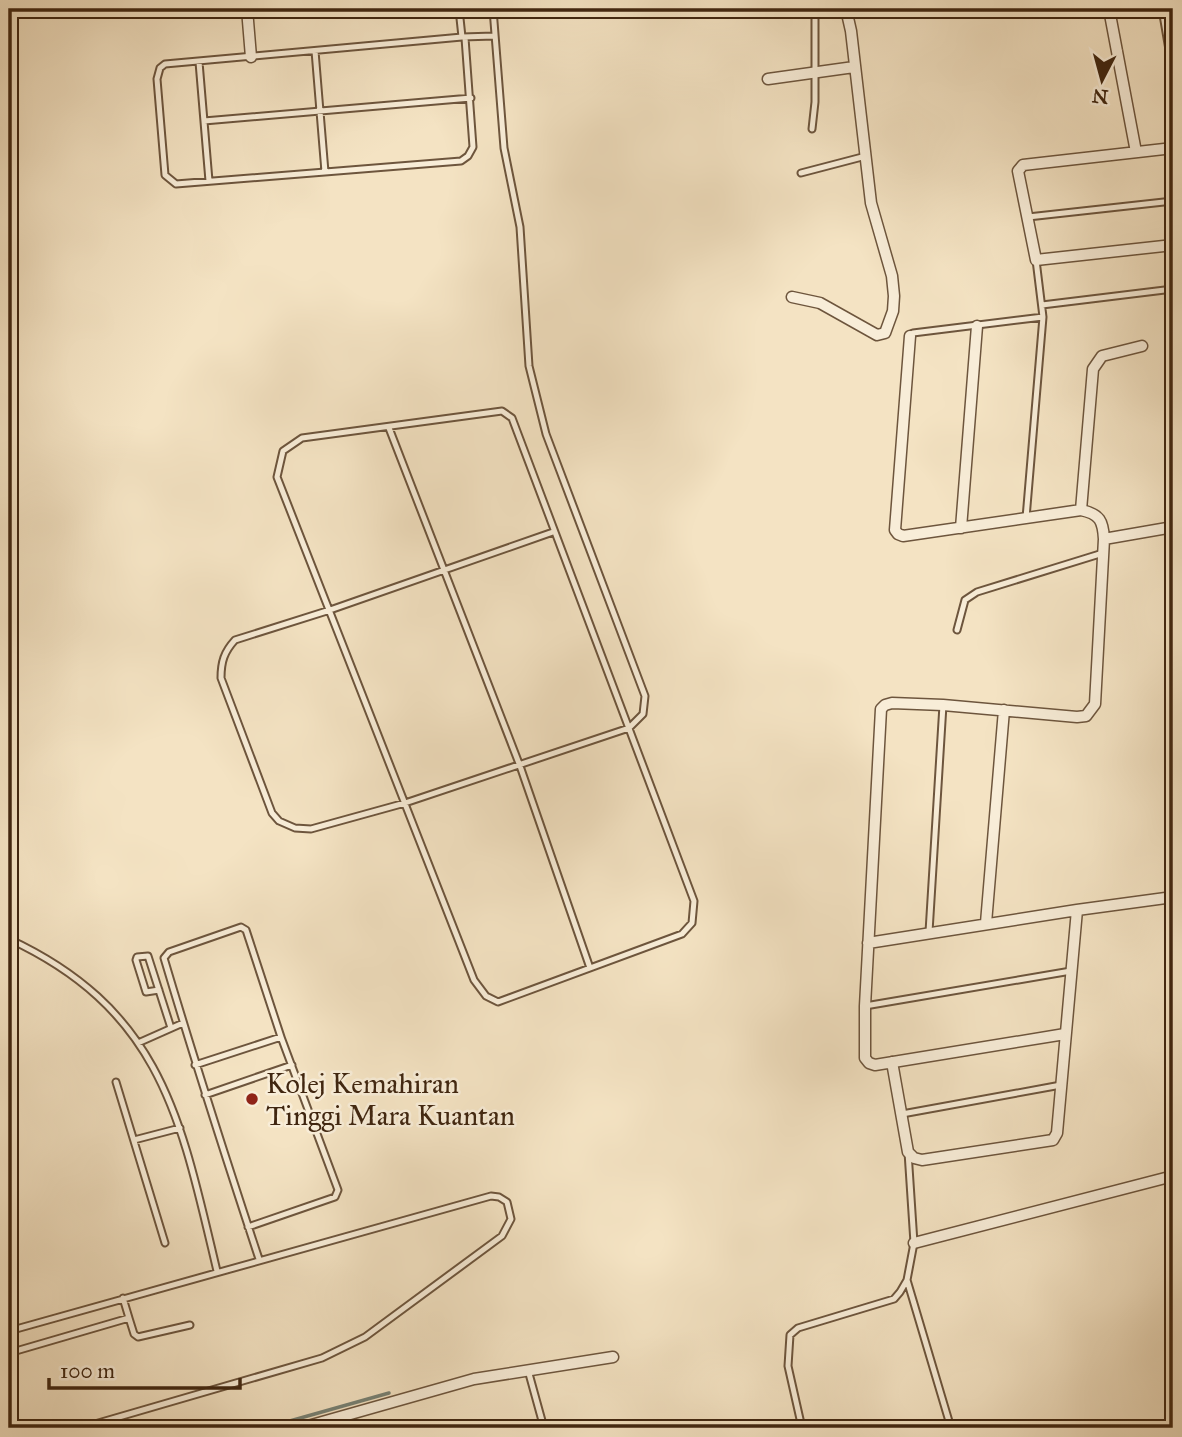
<svg xmlns="http://www.w3.org/2000/svg" width="1182" height="1437" font-family="'IM FELL Great Primer',serif">
<style>
.lines{fill:none;stroke-linecap:round;stroke-linejoin:round}
.stream{stroke:#778174;stroke-width:3.5}
.lane-casing{stroke:#6d553d;stroke-width:9}
.street-casing{stroke:#6d553d;stroke-width:13}
.lane{stroke:#f8edd8;stroke-width:5}
.street{stroke:#f8edd8;stroke-width:10}
.poi-dot{fill:#8f2418;stroke:#f8edd8;stroke-width:2.5}
.labels{text-anchor:middle;stroke-width:5;stroke-linejoin:round;paint-order:stroke}
.poi-label{font-size:28px;fill:#402610;stroke:#f8edd8;text-anchor:start}
</style>
<rect width="100%" height="100%" fill="#f4e3c3"/>
<filter id="stains"><feTurbulence type="fractalNoise" baseFrequency=".00286" numOctaves="4"/><feColorMatrix values="0 0 0 0 .2 0 0 0 0 .09 0 0 0 0 .02 0 0 0 .5 -.17"/></filter>
<radialGradient id="worn" r=".72"><stop offset=".6" stop-color="#630" stop-opacity="0"/><stop offset="1" stop-color="#630" stop-opacity=".3"/></radialGradient>
<g class="lines">
<path class="stream" d="M265 1428 389 1393"/>
<g class="lane-casing">
<path id="lane" d="M459 9 462 37
M493 9 504 148 520 227 529 366 546 434 645 696 643 714 629 728 405 803 311 829 295 828 279 821 272 813 221 678C221 662 224 652 235 640L330 610 553 532
M1162 9 1173 73
M465 38 473 147 468 156 461 161 176 184 165 175 157 79 160 68 165 64 462 37 494 36
M315 51 325 172
M199 62 209 181
M204 121 471 98
M812 129 815 102V9
M801 173 866 156
M1028 217 1173 201
M1042 305 1173 289
M910 336 913 333 1043 317 1036 260
M502 411 512 418 694 901 692 923 682 934 498 1002 486 996 474 980 277 477 283 451 302 438Z
M389 428 520 766 590 968
M1026 518 1043 317
M957 630 965 600 977 592 1103 553
M929 932 943 705
M9 939C163 1011 181 1120 217 1271
M159 990 146 992 136 960 137 957 148 956 171 1028
M865 1006 1071 971
M138 1043 183 1023
M195 1065 281 1037
M116 1082 165 1243
M205 1095 292 1065
M902 1114 1061 1085
M134 1140 180 1128
M248 1227 335 1197 338 1190 281 1037 246 930 241 927 169 952 164 958C194 1059 226 1159 259 1259
M907 1280 951 1428
M129 1318 134 1334 138 1337 190 1325
M9 1331 491 1196 499 1197 507 1202 511 1219 502 1236 365 1337 322 1358 81 1428
M9 1353 129 1318 123 1298
M528 1370 544 1428
M802 1428 788 1366 790 1335 798 1328 894 1299 900 1292 907 1280 914 1243 908 1152"/>
</g>
<g class="street-casing">
<path id="street" d="M247 9 251 57
M1109 9 1136 152
M768 79 854 67
M1173 148 1023 165 1018 171 1036 260 1173 245
M792 297 820 303 877 335 885 333 893 311 894 296 892 276 871 203 851 31 846 9
M910 336 895 530 898 534 903 536 1081 510C1100 514 1103 521 1104 539L1095 704 1086 716 1077 717 943 705 892 703 885 705 881 709 865 1006V1058L869 1063 875 1065 1065 1034
M1081 510 1093 369 1102 356 1142 346
M961 528 977 326
M1104 539 1173 527
M986 923 1004 710
M868 943 1077 910 1173 897
M892 1062 908 1152 914 1158 922 1160 1053 1140 1057 1133 1077 910
M914 1243 1173 1176
M301 1428 474 1379 613 1357"/>
</g>
<use href="#lane" class="lane"/>
<use href="#street" class="street"/>
</g>
<circle class="poi-dot" cx="252" cy="1099" r="7"/>
<g class="labels">
<g class="poi-label">
<text x="266" y="1093">Kolej Kemahiran<tspan x="266" dy="32">Tinggi Mara Kuantan</tspan></text>
</g>
</g>
<rect width="1182" height="1437" fill="none" stroke="#f4e3c3" stroke-width="35"/>
<rect x="10" y="10" width="1161" height="1416" fill="none" stroke="#402610" stroke-width="3.5"/>
<rect x="18" y="18" width="1147" height="1402" fill="none" stroke="#402610" stroke-width="2"/>
<g transform="translate(1102 80) rotate(186)" stroke="#f8edd8" stroke-width="5" paint-order="stroke">
<path d="M0-5L12 26L0 18L-12 26Z" fill="#402610"/>
<text y="-10" font-size="19" font-weight="bold" text-anchor="middle" fill="#402610">N</text>
</g>
<path d="M49 1378v10h191v-10" fill="none" stroke="#402610" stroke-width="3.5"/>
<text x="60" y="1378" font-size="21" fill="#402610" stroke="#f8edd8" stroke-width="5" paint-order="stroke">100 m</text>
<rect width="100%" height="100%" filter="url(#stains)"/>
<rect width="100%" height="100%" fill="url(#worn)"/>
</svg>
